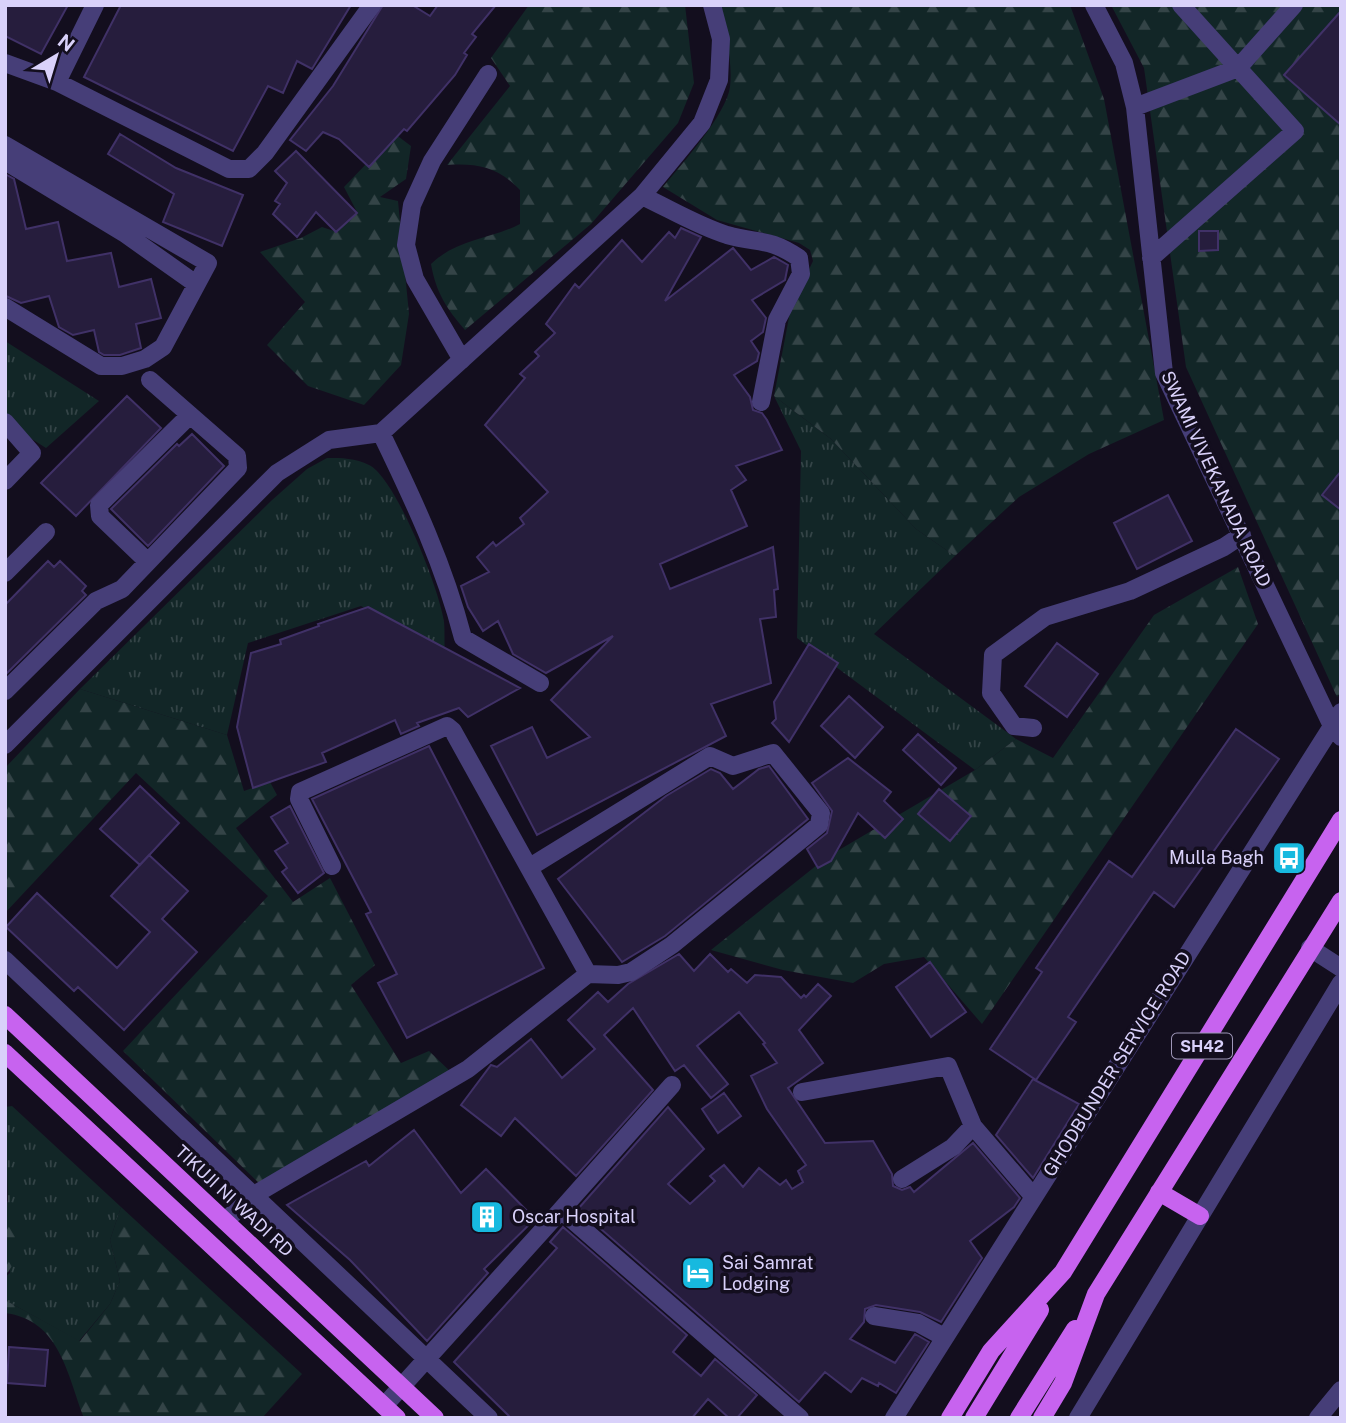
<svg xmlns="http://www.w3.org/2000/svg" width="1346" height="1423" font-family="'Public Sans',sans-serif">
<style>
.grass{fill:url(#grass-tufts)}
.forest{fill:url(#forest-firs)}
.building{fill:#261d3d;stroke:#403167;stroke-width:2}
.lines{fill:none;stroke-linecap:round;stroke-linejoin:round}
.minor{stroke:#463e78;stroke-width:18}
.major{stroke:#c763ef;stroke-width:18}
.labels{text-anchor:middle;stroke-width:7;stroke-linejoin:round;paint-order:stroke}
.shield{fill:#130e1e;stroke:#9e96b8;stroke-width:2}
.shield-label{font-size:16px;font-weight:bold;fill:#d9d1fa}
.street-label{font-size:18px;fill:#d9d1fa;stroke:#130e1e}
.poi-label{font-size:18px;fill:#d9d1fa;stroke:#130e1e;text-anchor:start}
</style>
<defs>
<pattern id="grass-tufts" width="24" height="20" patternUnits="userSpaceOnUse" patternTransform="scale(1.75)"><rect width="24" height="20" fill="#122627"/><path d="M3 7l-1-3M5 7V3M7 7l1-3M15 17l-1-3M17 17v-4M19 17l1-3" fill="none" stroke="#344447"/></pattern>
<pattern id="forest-firs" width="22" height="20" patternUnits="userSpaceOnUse" patternTransform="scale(1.75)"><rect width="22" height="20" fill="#122627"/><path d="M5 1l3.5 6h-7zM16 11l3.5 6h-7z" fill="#344447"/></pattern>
</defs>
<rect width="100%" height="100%" fill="#130e1e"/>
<path class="grass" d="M5 341 99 401 46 448 5 422Z
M774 396 831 439 916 529 955 556 874 634 1016 739 975 770 797 638 801 451Z
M327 458C341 458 356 458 369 465 396 478 440 591 444 622 445 632 444 644 445 654L361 606 248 643 227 735 80 689 271 501 307 469Z
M12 1106 121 1207 110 1240 120 1281 110 1304 79 1341 5 1300V1277L10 1273 5 1107Z"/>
<path class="forest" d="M529 5H685L694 83 678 123 591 224 465 330C447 309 436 293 431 264 457 239 489 240 520 224V190C498 167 478 163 447 165L510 86 491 58Z
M719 5H1070L1104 99 1164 420 1089 454 1019 497 955 556 916 529 831 439 774 396 791 307 813 261 810 250 799 243 717 220 663 187C681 165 726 115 730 87 733 61 725 30 719 5Z
M1111 5H1341V692L1337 697 1186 367 1144 68Z
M395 134 411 146 406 179 380 197 398 201 409 314 401 365 364 405 308 386 267 345 305 302 260 252 301 238 322 227 337 232 357 212 344 187Z
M1238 567 1258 624 982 1024 924 957 884 964 853 983 783 970 711 950 827 857 975 770 1016 739 1053 758 1154 615Z
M80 689 227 735 244 791 270 782 277 795 236 828 293 902 330 878 375 965 351 985 401 1063 429 1051 455 1076 261 1185 123 1051 268 896 136 773 5 913V768Z
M5 1195 23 1248 5 1277Z
M121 1207 302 1374 262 1418H84C67 1374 60 1320 5 1313V1300L80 1341 110 1304 120 1281 110 1240Z"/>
<path class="building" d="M5 5H68L41 54 5 36Z
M121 5H351L312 69 297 61 283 93 268 86 233 151 84 77Z
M383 5H412L430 16 438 5H496L472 34 476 37 464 53 467 55 455 75 407 131 404 129 369 167 339 139 323 132 306 151 290 140 333 86Z
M1341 11V125L1284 75Z
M120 134 176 168 243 195 222 246 163 222 174 194 108 154Z
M296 151 357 213 336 232 316 212 297 237 273 214 280 204 275 201 287 183 275 171Z
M5 174 14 179 26 229 58 222 67 261 111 253 119 287 151 279 161 318 136 324 141 348 120 355H104L99 352 94 330 73 335 59 327 49 296 21 303 6 296Z
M681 228 701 237 665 301 733 248 751 270 774 257 788 265 785 280 752 300 766 318 763 332 751 341 759 353 757 361 734 375 750 397 753 410 762 413 767 420 782 450 736 466 746 480 731 490 747 526 660 564 670 589 773 547 778 589 774 590 776 617 760 619 771 683 711 704 726 736 537 835 491 746 532 727 547 758 590 737 551 700 613 636 546 673 513 654 498 621 483 631 468 607 461 586 489 572 477 557 493 542 496 546 524 524 520 518 548 492 485 425 525 378 520 374 539 356 535 352 555 333 546 324 575 284 579 288 622 240 642 262 669 232 675 238Z
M1199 231H1218V250L1199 251Z
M127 396 161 428 76 516 41 483Z
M192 434 224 466 148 546 111 509 177 444 179 446Z
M1341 471V510L1322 495Z
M1168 495 1192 541 1137 569 1114 523Z
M48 561 54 567 60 561 86 586 82 591 86 595 5 675V605Z
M368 607 520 688 468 717 459 708 417 723 419 726 401 734 395 720 322 753 326 762 253 788 237 727 251 653 281 644 280 640 319 626 318 624Z
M1057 643 1098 674 1067 717 1025 686Z
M809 644 838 663 789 742 772 723 776 719 774 702Z
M849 696 883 727 855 758 821 726Z
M1236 729 1279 759 1174 907 1154 892 1068 1017 1076 1022 1036 1080 990 1049 1042 972 1036 968 1109 861 1132 877Z
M918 734 956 768 941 785 903 750Z
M429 746 544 968 407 1038 378 983 397 974 366 914 371 912 312 799Z
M848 758 891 792 884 801 903 819 885 838 858 813 831 861 818 868 807 849 827 833 832 811 812 783Z
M769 766 808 819 665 936 622 962 558 879 666 796 711 769 720 773 733 789 759 769Z
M140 786 179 823 140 865 100 829Z
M939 789 971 816 950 841 918 814Z
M290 806 324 873 298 893 282 872 287 868 275 851 288 843 271 817Z
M149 855 188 891 162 919 197 952 124 1030 78 987 74 991 6 927 37 893 117 968 150 932 111 896Z
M679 954 694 971 710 954 728 972 731 969 747 983 755 975 781 977 801 998 804 995 806 997 818 984 831 996 799 1030 823 1063 788 1088 825 1143 873 1141 892 1174 893 1186 902 1190 910 1187 914 1192 973 1143 1020 1198 1014 1207 970 1241 982 1258 941 1322 920 1312 876 1305 865 1309 864 1322 850 1339 895 1363 915 1334 929 1342 896 1393 879 1383 878 1386 862 1378 851 1392 825 1372 799 1402 578 1209 668 1107 704 1149 668 1184 690 1204 715 1181 710 1176 724 1165 743 1187 759 1168 780 1185 786 1180 792 1189 803 1182 798 1171 806 1165 767 1109 751 1076 777 1063 763 1044 765 1043 739 1012 697 1046 728 1084 711 1098 684 1065 675 1071 633 1008 604 1035 653 1090 576 1176 515 1118 501 1136 461 1105 491 1065 497 1067 531 1039 562 1078 595 1049 568 1020 598 992 608 1002 628 984Z
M930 962 966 1012 931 1037 896 987Z
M1033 1079 1079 1104 1033 1178 996 1135Z
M724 1093 741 1116 718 1133 702 1109Z
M414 1130 461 1193 486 1169 535 1219 484 1269 488 1273 427 1341 350 1260 287 1205 366 1161 369 1166Z
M563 1227 687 1335 673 1352 701 1376 715 1359 757 1395 737 1418H729L708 1399 692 1418H511L454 1362 557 1248 550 1242Z
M9 1347 48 1350 45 1386 7 1383Z"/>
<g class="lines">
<path class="minor" d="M1094 5 1124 63 1135 107 1164 373 1331 724 1341 737
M5 63 57 82 229 169H249L265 153 372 5
M57 82 95 5
M1135 107 1238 68 1294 5
M5 145 208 263 163 347 145 359 122 366H101L5 307
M5 161 124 233 196 284
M642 196C670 209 698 226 727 235 759 244 768 237 799 258L801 274 777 320 761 402
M1151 258 1295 131 1181 5
M462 360 415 279 406 245 412 205 432 161 488 74
M5 422 32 453 5 481
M381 433C414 501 444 565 463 638L540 683
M147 561 100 516 99 505 190 415
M5 573 46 532
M5 691 96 601 122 589 238 468 237 456 150 380
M1033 728 1014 726 991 693 993 655 1045 617 1130 591 1224 547 1242 535
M5 745 277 473 329 440 381 433 642 196 702 123 719 80 721 39 712 5
M530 867 710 756 733 766 773 753 821 813 819 825 672 945 631 972 618 975 588 974
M1310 948 1341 968
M5 960 489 1418
M802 1092 948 1066 973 1126 1033 1196
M902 1179 953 1147 973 1126
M561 1210 672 1085
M225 1221 254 1195 468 1069 588 974 453 731 447 726 300 792 299 799 332 866
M874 1316 918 1323 944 1337
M384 1406 561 1210 800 1418
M894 1418 1341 712
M1078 1418 1341 983
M1318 1418 1341 1390"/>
<path class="major" d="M5 1015 435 1418
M5 1053 397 1418
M1159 1192 1200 1216
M950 1418 991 1351 1063 1272 1341 820
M974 1418 1040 1310
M1019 1418 1075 1329
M1042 1418 1063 1383 1096 1294 1341 901"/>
</g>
<defs>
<g id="bus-square" transform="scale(1.75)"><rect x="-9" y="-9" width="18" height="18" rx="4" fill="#17b9df" stroke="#130e1e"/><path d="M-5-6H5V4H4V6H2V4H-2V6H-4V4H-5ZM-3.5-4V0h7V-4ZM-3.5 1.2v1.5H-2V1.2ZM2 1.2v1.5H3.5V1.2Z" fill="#fff"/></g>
<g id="building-square" transform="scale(1.75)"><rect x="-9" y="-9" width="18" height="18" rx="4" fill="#17b9df" stroke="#130e1e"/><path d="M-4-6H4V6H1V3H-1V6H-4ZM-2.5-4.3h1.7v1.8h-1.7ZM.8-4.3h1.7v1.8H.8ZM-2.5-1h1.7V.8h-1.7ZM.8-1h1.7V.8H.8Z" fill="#fff"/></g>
<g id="hotel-square" transform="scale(1.75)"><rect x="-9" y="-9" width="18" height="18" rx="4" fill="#17b9df" stroke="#130e1e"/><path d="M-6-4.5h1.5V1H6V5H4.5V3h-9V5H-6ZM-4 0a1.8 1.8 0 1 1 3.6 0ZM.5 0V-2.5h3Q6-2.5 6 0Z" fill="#fff"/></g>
</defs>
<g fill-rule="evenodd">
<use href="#bus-square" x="1289" y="858"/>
<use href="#building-square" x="487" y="1217"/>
<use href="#hotel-square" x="698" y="1273"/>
</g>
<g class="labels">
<rect class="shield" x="1172" y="1033.5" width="60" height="25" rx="5"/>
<g class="shield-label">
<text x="1202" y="1052">SH42</text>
</g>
<g class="street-label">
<text transform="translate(1216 479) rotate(65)" y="6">SWAMI VIVEKANADA ROAD</text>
<text transform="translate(1117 1064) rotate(-58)" y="6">GHODBUNDER SERVICE ROAD</text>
<text transform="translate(234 1201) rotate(43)" y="6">TIKUJI NI WADI RD</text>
</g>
<g class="poi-label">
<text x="1264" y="864" text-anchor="end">Mulla Bagh</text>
<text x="512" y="1223">Oscar Hospital</text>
<text x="722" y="1269">Sai Samrat<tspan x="722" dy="21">Lodging</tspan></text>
</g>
</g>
<rect width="1346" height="1423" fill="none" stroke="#d9d1fa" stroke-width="14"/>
<g transform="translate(56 56) rotate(38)" stroke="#130e1e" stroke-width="5" paint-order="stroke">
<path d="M0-5L12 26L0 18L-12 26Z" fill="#d9d1fa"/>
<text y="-10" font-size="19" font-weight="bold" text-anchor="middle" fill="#d9d1fa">N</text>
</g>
</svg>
